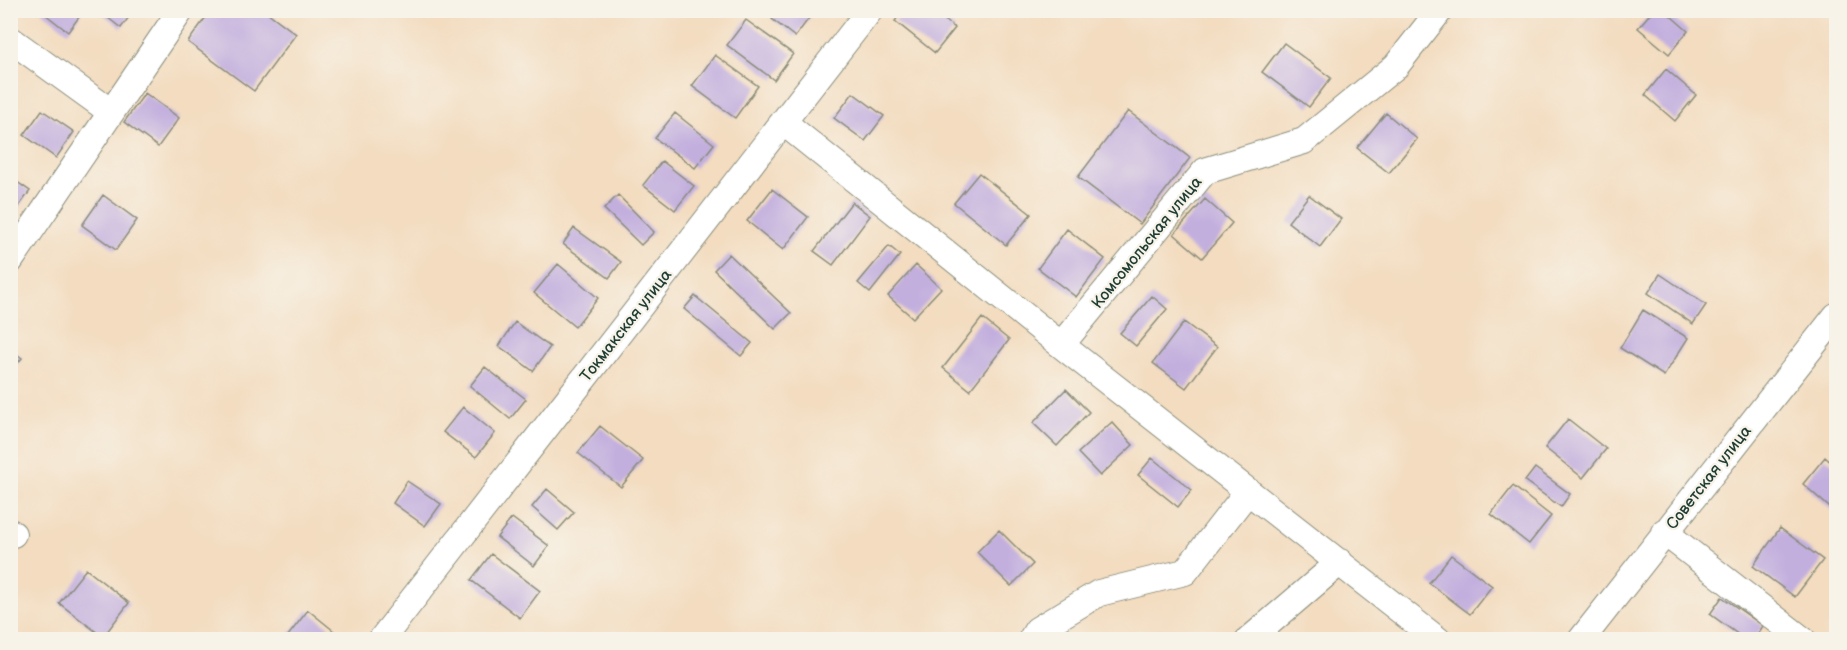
<svg xmlns="http://www.w3.org/2000/svg" width="1847" height="650" font-family="'Balsamiq Sans',sans-serif">
<style>
.building{fill:#c2afde}
.lines{fill:none;stroke-linecap:round;stroke-linejoin:round}
.street-casing{stroke:#898c7a;stroke-width:28}
.street{stroke:#fff;stroke-width:26}
.labels{text-anchor:middle;stroke-width:4.5;stroke-linejoin:round;paint-order:stroke}
.street-label{font-size:16px;fill:#1f3d34;stroke:#f7f3e8}
</style>
<rect width="100%" height="100%" fill="#f7f3e8"/>
<filter id="ink" filterUnits="userSpaceOnUse"><feTurbulence type="fractalNoise" baseFrequency=".0167" numOctaves="2"/><feDisplacementMap in="SourceGraphic" scale="12" xChannelSelector="R" yChannelSelector="G"/><feConvolveMatrix kernelMatrix="1 2 1 2 8 2 1 2 1" color-interpolation-filters="sRGB"/></filter>
<filter id="wash" filterUnits="userSpaceOnUse"><feTurbulence type="fractalNoise" baseFrequency=".008" numOctaves="4" result="noise"/><feDisplacementMap in="SourceGraphic" scale="24" xChannelSelector="R" yChannelSelector="G"/><feGaussianBlur stdDeviation="1.35" result="paint"/><feColorMatrix in="noise" values="0 0 0 0 0 0 0 0 0 0 0 0 0 0 0 0 0 1.4 0 .05"/><feComposite in="paint" operator="in"/></filter>
<g filter="url(#wash)">
<rect width="100%" height="100%" fill="#f3dcbf"/>
<g id="blocks">
<path class="building" d="M40 10H79L82 13 68 32Z
M98 10H134L121 28Z
M211 10H264L296 34 254 91 188 42Z
M778 10H815L795 37 772 19Z
M903 10H932L955 28 935 53 895 21Z
M1653 10H1664L1688 31 1669 54 1638 28Z
M746 20 793 54 774 80 727 45Z
M1284 43 1331 78 1309 107 1262 72Z
M715 55 758 86 735 118 692 86Z
M1666 69 1696 95 1675 121 1645 95Z
M145 93 179 118 158 147 124 122Z
M853 93 884 116 865 141 834 118Z
M42 110 74 132 56 158 24 135Z
M1128 111 1190 158 1140 224 1078 177Z
M675 113 714 144 695 168 655 138Z
M1386 113 1417 139 1389 173 1357 148Z
M662 161 694 186 675 210 643 185Z
M979 173 1031 214 1006 245 954 203Z
M10 177 30 191 12 216 10 215Z
M772 189 808 217 783 250 747 221Z
M103 195 137 220 116 250 82 225Z
M618 195 654 232 641 245 604 209Z
M1309 195 1341 219 1320 247 1288 222Z
M1205 199 1232 223 1202 258 1174 234Z
M852 202 870 216 833 265 814 251Z
M574 228 621 262 609 278 563 244Z
M1067 229 1105 259 1076 297 1038 268Z
M889 246 900 255 870 293 858 283Z
M729 254 791 313 775 329 714 270Z
M558 264 598 298 575 327 534 293Z
M916 265 941 288 913 318 888 296Z
M1660 274 1706 305 1693 324 1648 293Z
M695 296 752 343 741 356 684 309Z
M1152 296 1167 309 1136 346 1120 333Z
M1643 310 1688 338 1664 376 1620 348Z
M982 318 1009 340 970 390 943 368Z
M515 322 550 347 533 371 499 346Z
M1184 322 1217 347 1186 388 1153 363Z
M10 349 22 358 10 372Z
M485 367 526 399 510 419 470 386Z
M1066 389 1089 412 1057 446 1033 423Z
M463 407 495 433 476 457 443 432Z
M1568 419 1606 449 1583 478 1545 448Z
M1112 422 1133 445 1100 476 1078 453Z
M600 426 643 460 621 487 578 453Z
M1825 457 1836 467V513L1803 484Z
M1152 458 1192 490 1178 507 1138 475Z
M1535 468 1570 494 1561 507 1525 481Z
M407 481 441 504 425 526 393 503Z
M1513 486 1551 516 1529 544 1491 514Z
M547 489 574 512 558 530 532 507Z
M512 518 549 546 534 566 497 537Z
M1780 528 1823 560 1795 597 1753 566Z
M999 530 1033 564 1011 586 977 552Z
M491 554 540 591 520 618 471 580Z
M1451 555 1492 586 1470 614 1429 583Z
M86 569 129 603 103 637 59 603Z
M1722 597 1763 626 1754 640H1746L1710 614Z
M308 610 334 631 327 640H291L287 637Z"/>
</g>
</g>
<g filter="url(#ink)">
<use href="#blocks" fill-opacity="0" stroke="#898c7a" stroke-width="1.5"/>
<g class="lines">
<g class="street-casing">
<path id="street" d="M10 39 111 112
M783 122 1061 345 1438 640
M10 261 181 10
M1061 345 1205 171 1304 141 1396 66 1440 10
M10 532 13 534
M1664 532 1803 640
M381 640 870 10
M1031 640 1037 630 1099 593 1185 572 1248 491
M1249 640 1340 562
M1581 640 1836 316"/>
</g>
<use href="#street" class="street"/>
</g>
</g>
<g class="labels">
<g class="street-label">
<text transform="translate(1146 242) rotate(-51)" y="6">Комсомольская улица</text>
<text transform="translate(625 325) rotate(-52)" y="6">Токмакская улица</text>
<text transform="translate(1708 477) rotate(-52)" y="6">Советская улица</text>
</g>
</g>
<rect width="1847" height="650" fill="none" stroke="#f7f3e8" stroke-width="36"/>
</svg>
